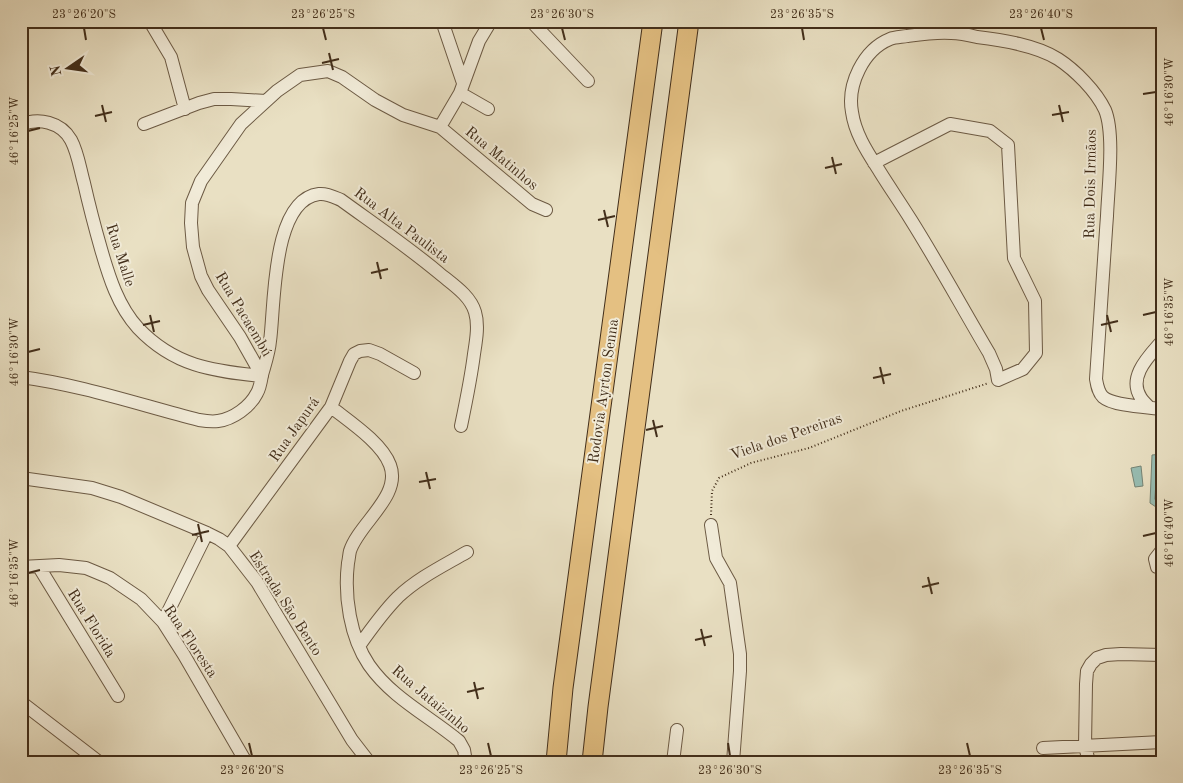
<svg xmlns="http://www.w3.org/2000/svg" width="1183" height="783" font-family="'Old Standard TT',serif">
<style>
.water{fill:#97bdb2;stroke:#758475}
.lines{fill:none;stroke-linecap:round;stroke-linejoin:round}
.shore{stroke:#6c7666;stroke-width:1}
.minor-casing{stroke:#6c5a44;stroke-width:14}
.highway-casing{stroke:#422e1a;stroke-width:21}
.path{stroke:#422e1a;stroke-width:2;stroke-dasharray:1 2.5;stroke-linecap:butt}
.minor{stroke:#f1ebd8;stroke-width:12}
.highway{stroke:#e4c082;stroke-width:19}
.ticks{fill:none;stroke:#422e1a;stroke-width:2}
.labels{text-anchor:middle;stroke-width:4;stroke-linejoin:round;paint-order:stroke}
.street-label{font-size:15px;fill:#422e1a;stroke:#f1ebd8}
.neatline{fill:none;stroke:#422e1a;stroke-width:2}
.ticks-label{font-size:12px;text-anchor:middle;fill:#422e1a}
</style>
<rect width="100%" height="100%" fill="#e9e0c3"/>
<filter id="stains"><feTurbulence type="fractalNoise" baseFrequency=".004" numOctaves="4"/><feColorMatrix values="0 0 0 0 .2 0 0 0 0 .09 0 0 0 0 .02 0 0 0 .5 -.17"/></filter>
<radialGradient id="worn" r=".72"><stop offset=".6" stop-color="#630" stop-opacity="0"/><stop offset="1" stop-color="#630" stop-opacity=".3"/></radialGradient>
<path class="water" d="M1162 454V511L1150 503 1152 455Z
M1141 466 1143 486 1135 487 1131 468Z"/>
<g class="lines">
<path class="shore" d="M1162 459H1158L1157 461 1155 499 1156 501 1162 505"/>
<g class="minor-casing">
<path id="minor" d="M442 21 463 83
M531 21 588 81
M152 25 171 57 185 109
M460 93 488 109
M144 124 199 103 214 99H231L266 101
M21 125C38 117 61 122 71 140 78 153 80 169 84 183 89 205 95 228 101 249 109 277 118 306 138 328 174 366 212 371 262 376
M440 127 460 93 479 41 491 21
M874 163 950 124 990 131 1008 145 1014 258 1035 301 1036 353 1023 369 998 380 996 369 989 353C963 309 938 263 911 220 901 204 890 188 880 172 868 153 855 134 852 112 847 85 863 50 890 39 895 37 902 37 907 36 922 34 936 32 951 33 960 33 969 35 977 37 1002 40 1036 45 1058 59 1075 70 1096 91 1105 110 1115 134 1108 189 1107 216 1103 270 1100 324 1096 379 1097 385 1098 392 1103 397 1113 406 1148 407 1162 409
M262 376 240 337 208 290 201 276 193 247 191 223 192 203 201 181 241 124 277 91 300 75 328 71 342 77 375 100 403 115 440 127 532 204 546 210
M21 377C82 385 140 405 199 420 205 421 212 422 218 421 233 419 250 407 257 393 260 388 261 381 262 375 265 364 269 353 270 341 275 307 271 200 319 194 327 193 334 197 341 200 374 224 408 247 439 273 452 284 470 295 475 312 479 325 476 341 474 354 471 378 466 402 461 426
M331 407C350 422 382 443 390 465 402 496 359 523 350 551 349 555 349 559 348 563 344 596 350 637 369 665 392 698 429 716 459 741L464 750 466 762
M1149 407C1146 404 1143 401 1141 398 1127 377 1149 356 1162 341
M21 478 92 488 121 497 207 533 219 539 229 546 257 582 352 740 369 762
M711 525 716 558 730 583 740 654V671L733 762
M229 546 331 407 350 361 354 354 360 351 369 350 380 354 414 373
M1162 550 1155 559 1157 567 1162 568
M21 567 59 565 86 568 110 578 141 599 163 622 184 655 246 762
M39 567 118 696
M163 622 207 533
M359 646C371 629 383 612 398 597 418 578 443 566 467 552
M21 702 99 762
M1043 748 1162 742
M673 762 677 730
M1089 762 1085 746 1086 684 1087 671 1091 664 1097 658 1106 655 1121 654 1162 655"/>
</g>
<g class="highway-casing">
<path id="highway" d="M556 762 563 688 653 21
M592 762 598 707 689 21"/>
</g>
<path class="path" d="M711 515 712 491 719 478 751 463 809 448 901 411 989 383"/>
<use href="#minor" class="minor"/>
<use href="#highway" class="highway"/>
</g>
<path class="ticks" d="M84 28 86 40M323 28 326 40M562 28 565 40M802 28 804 40M1041 28 1044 40M329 53 333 70M322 63 339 59M1143 94 1156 92M102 105 106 122M1059 105 1063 122M1052 115 1069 112M95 116 112 112M28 131 40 128M832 157 836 174M825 168 842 164M604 210 608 227M598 220 615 216M377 262 381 279M371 273 388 269M150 315 154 332M1107 315 1111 332M1143 315 1156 312M143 325 160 321M1101 325 1118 321M28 352 40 349M880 367 884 384M873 378 891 374M653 420 657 437M646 430 663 426M426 472 430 489M419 482 436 479M198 524 202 542M192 535 209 531M1143 536 1156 533M28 573 40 570M928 577 932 594M922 587 939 583M701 629 705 646M695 640 712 636M474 682 478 699M467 692 484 688M249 743 252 756M488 743 491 756M728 743 730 756M967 743 970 756"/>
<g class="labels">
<g class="street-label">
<text transform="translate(502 158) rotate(40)" y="5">Rua Matinhos</text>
<text transform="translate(1090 184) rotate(-89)" y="5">Rua Dois Irmãos</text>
<text transform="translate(402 225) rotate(37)" y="5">Rua Alta Paulista</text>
<text transform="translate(121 255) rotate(72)" y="5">Rua Malle</text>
<text transform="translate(244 314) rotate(59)" y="5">Rua Pacaembú</text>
<text transform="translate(603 391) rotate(-82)" y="5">Rodovia Ayrton Senna</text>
<text transform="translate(294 429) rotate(-55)" y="5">Rua Japurá</text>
<text transform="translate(786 436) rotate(-19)" y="5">Viela dos Pereiras</text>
<text transform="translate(286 603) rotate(57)" y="5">Estrada São Bento</text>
<text transform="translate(92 623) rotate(58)" y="5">Rua Florida</text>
<text transform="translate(191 641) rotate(56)" y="5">Rua Floresta</text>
<text transform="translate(431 699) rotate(40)" y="5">Rua Jataizinho</text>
</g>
</g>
<rect width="1183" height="783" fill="none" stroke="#e9e0c3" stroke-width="55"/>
<g transform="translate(68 68) rotate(257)" stroke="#f1ebd8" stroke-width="4" paint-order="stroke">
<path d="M0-4L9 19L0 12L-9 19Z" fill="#422e1a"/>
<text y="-8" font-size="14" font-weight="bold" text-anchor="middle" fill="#422e1a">N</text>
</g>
<rect x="28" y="28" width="1128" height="728" class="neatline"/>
<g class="ticks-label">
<text x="84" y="18">23°26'20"S</text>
<text x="323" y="18">23°26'25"S</text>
<text x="562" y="18">23°26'30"S</text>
<text x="802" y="18">23°26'35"S</text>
<text x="1041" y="18">23°26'40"S</text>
<text transform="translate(1169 92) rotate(-90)" y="4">46°16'30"W</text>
<text transform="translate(14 131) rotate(-90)" y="4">46°16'25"W</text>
<text transform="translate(1169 312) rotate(-90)" y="4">46°16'35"W</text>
<text transform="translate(14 352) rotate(-90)" y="4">46°16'30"W</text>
<text transform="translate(1169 533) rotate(-90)" y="4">46°16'40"W</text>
<text transform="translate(14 573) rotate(-90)" y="4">46°16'35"W</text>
<text x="252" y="774">23°26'20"S</text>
<text x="491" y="774">23°26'25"S</text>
<text x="730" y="774">23°26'30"S</text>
<text x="970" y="774">23°26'35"S</text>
</g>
<rect width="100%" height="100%" filter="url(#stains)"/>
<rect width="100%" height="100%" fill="url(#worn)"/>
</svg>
